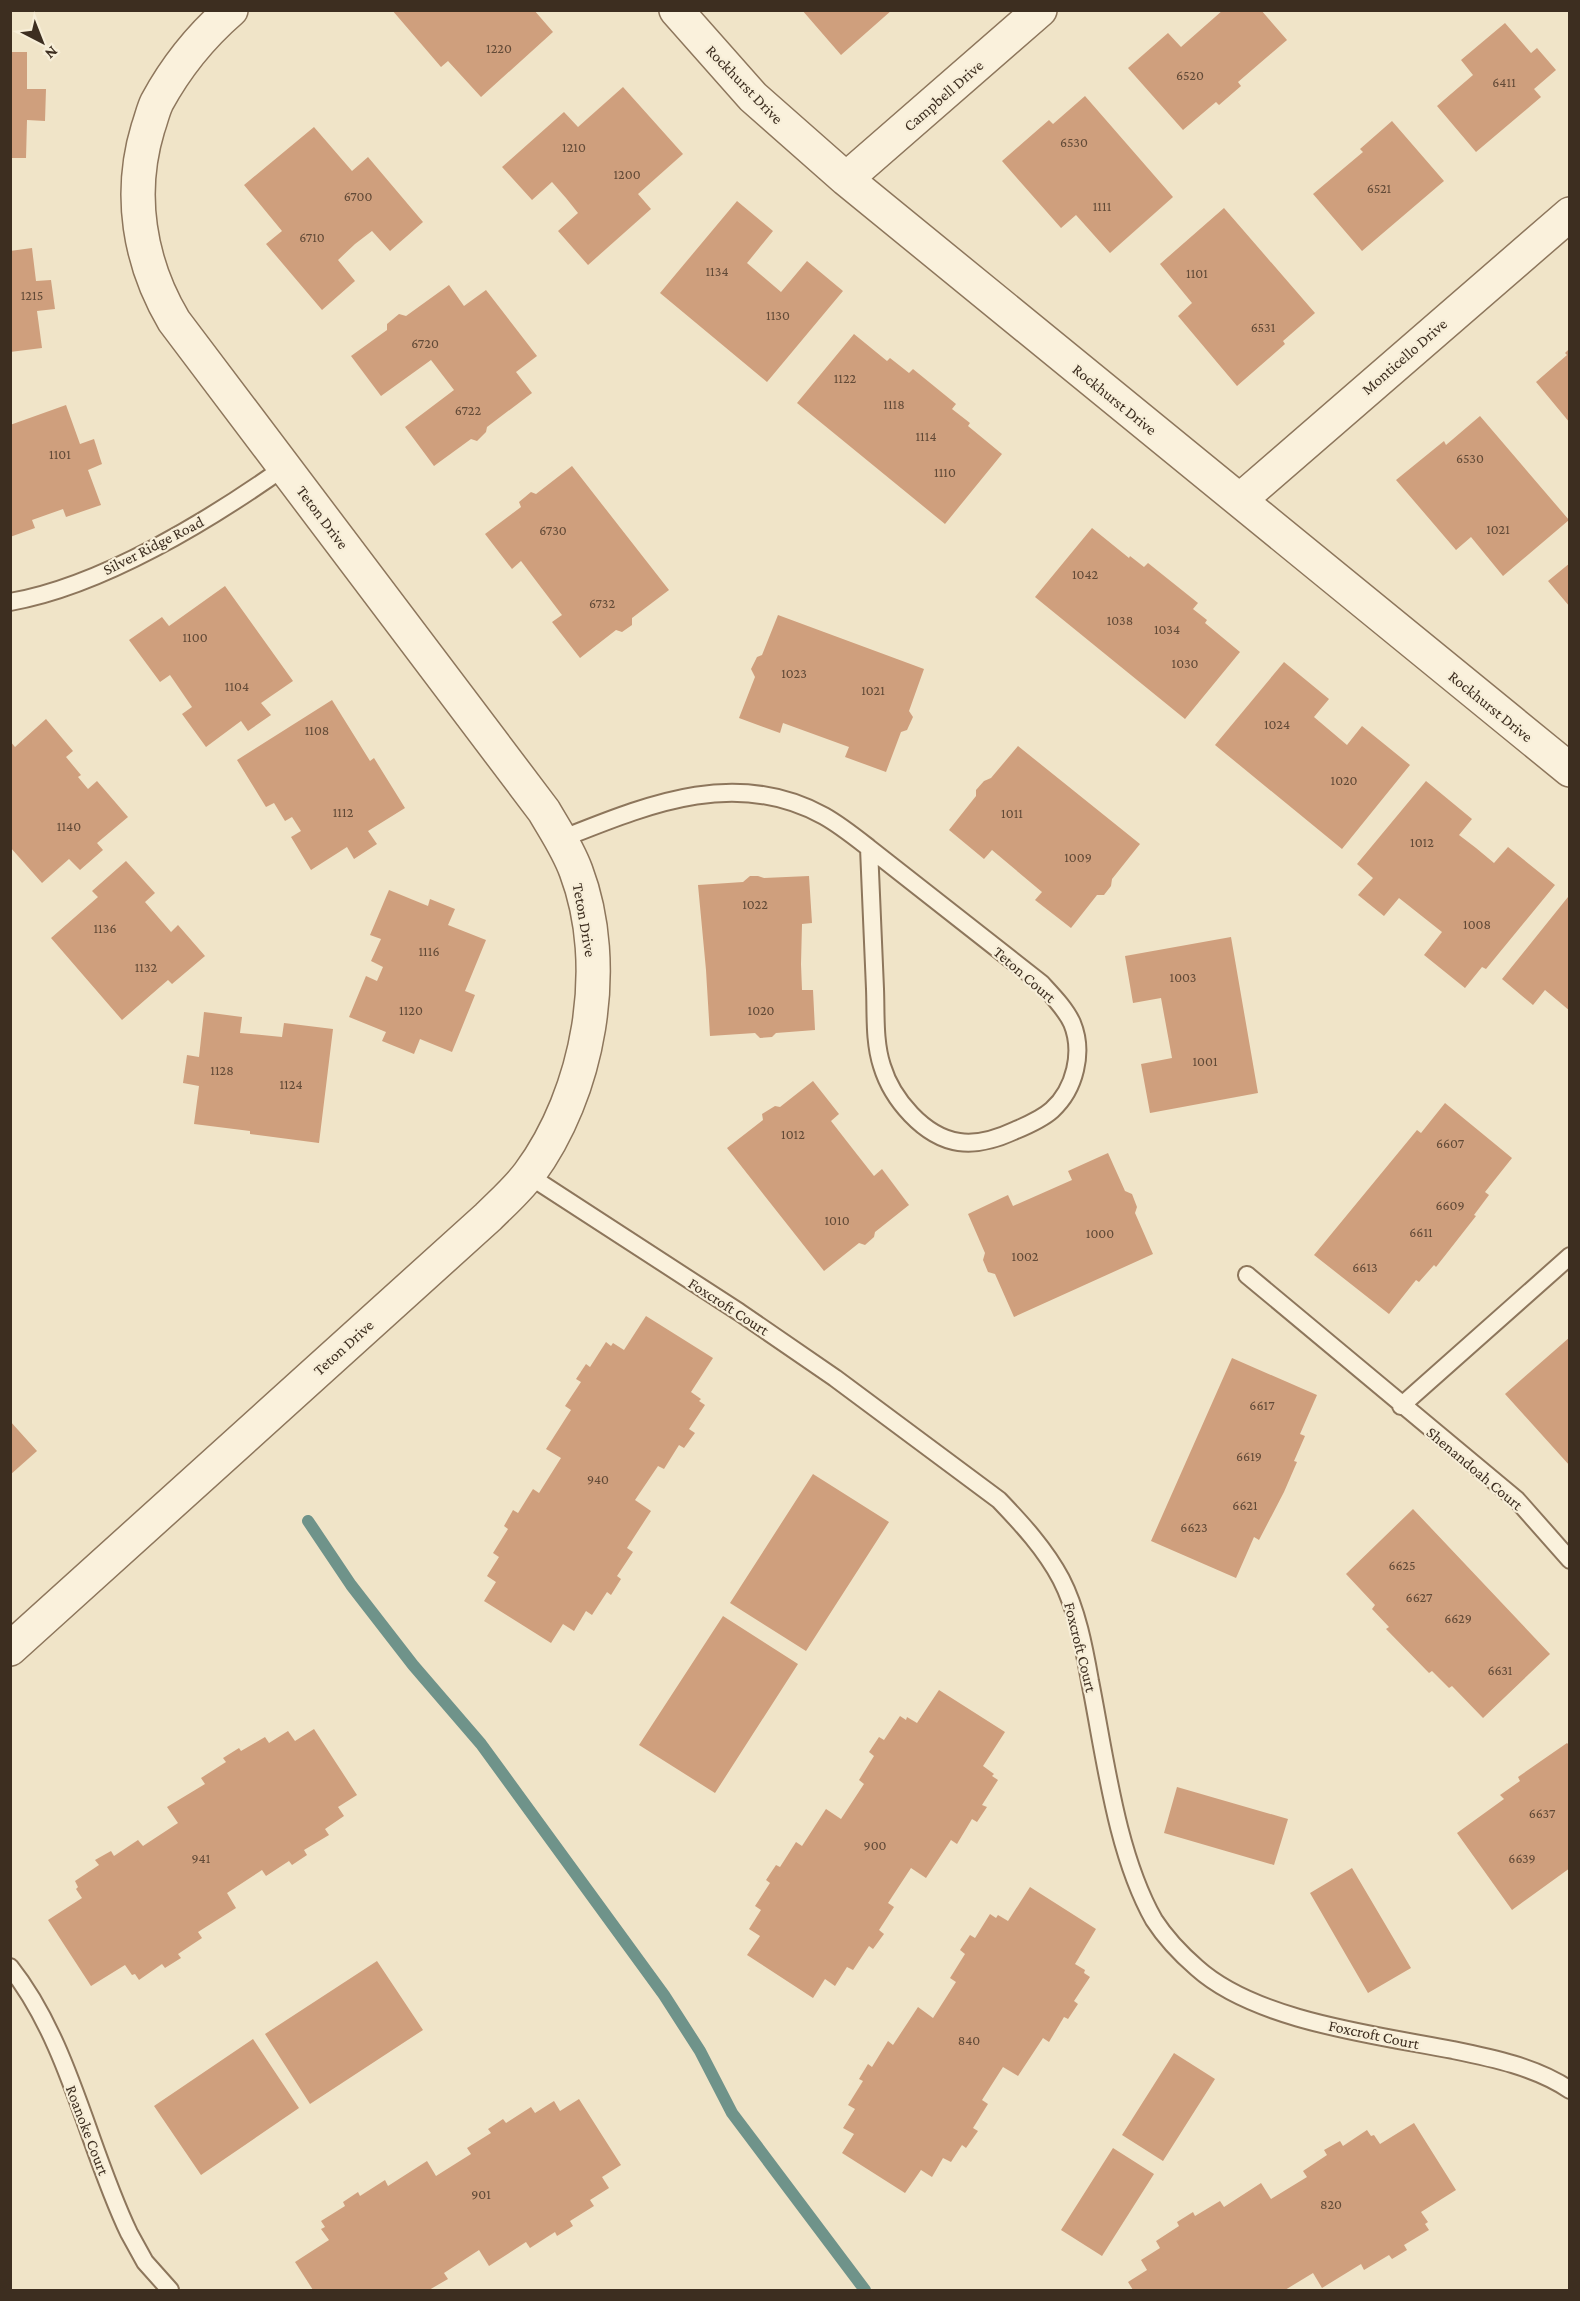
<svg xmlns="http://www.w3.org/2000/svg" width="1580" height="2301" font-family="'Crimson Pro',serif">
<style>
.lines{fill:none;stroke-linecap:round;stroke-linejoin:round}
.stream{stroke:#6f938a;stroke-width:12}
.building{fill:#cf9f7d}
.service-casing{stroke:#8d765c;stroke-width:20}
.minor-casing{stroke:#8d765c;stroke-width:36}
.service{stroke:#faf1dc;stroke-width:16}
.minor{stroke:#faf1dc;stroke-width:33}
.labels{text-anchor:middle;stroke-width:4.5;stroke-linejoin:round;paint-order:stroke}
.number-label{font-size:14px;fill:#624a37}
.street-label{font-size:16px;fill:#3d2e20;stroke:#f7eed8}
</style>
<rect width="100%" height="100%" fill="#f0e4c8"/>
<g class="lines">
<path class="stream" d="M308 1521 351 1585 413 1665 481 1744 664 1995 700 2051 732 2113 865 2290"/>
</g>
<path class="building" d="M392 10H534L553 32 481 97 448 61 441 67Z
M802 10H892L841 55Z
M1223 10H1261L1287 40 1238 82 1241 86 1219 105 1216 102 1183 130 1128 68 1168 33 1181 47Z
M1505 23 1531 53 1537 48 1556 70 1534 89 1541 97 1476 152 1437 106 1473 75 1461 60Z
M10 52H27V89H46L45 121 27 120 26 158H10Z
M623 87 683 154 638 194 651 209 588 265 558 231 578 213 566 198 552 182 532 200 502 167 564 112 578 127Z
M1085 96 1173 197 1110 253 1076 215 1061 228 1002 161 1049 120 1053 124Z
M1392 121 1444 181 1362 251 1313 194 1363 152 1360 149Z
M314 127 352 171 368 157 423 222 390 251 372 231 355 244 338 260 355 281 322 310 266 244 282 231 244 185Z
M737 201 773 231 747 263 781 292 807 261 843 291 767 382 660 293Z
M1224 208 1315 313 1283 341 1285 344 1237 386 1178 316 1192 303 1160 264Z
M32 248 36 281 51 280 55 309 37 311 42 348 10 352V251Z
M449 285 464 306 486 290 537 356 516 372 532 393 487 427 486 432 477 441 471 439 434 466 405 427 454 390 431 360 381 396 351 356 387 330V324L399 314 406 316Z
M854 334 887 361 890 358 909 373 913 369 956 404 952 409 970 423 968 426 1002 454 945 524 797 403Z
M1570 348V423L1536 382 1567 355 1565 353Z
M66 405 80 444 94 439 102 464 88 470 101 505 66 517 63 509 32 520 35 528 10 537V425Z
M1480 416 1569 520 1503 576 1471 537 1456 550 1396 480 1444 441 1446 445Z
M572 466 669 590 632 618V625L622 632 616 630 580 658 552 622 562 615 521 561 512 569 485 534 521 507 519 502 531 492 536 494Z
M1092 528 1129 558 1130 556 1144 567 1148 563 1198 603 1193 609 1207 620 1205 623 1240 652 1185 719 1035 597Z
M1570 563V607L1548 581Z
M225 586 293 681 261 703 271 715 248 731 241 721 206 747 182 714 192 707 170 675 160 682 129 640 162 617 169 626Z
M778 615 924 669 909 711 913 717 907 730 901 732 886 772 845 757 849 747 783 723 780 733 739 718 755 677 751 669 757 657 762 655Z
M1284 662 1329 699 1314 717 1347 745 1362 726 1410 765 1342 849 1215 745Z
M332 700 370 761 374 758 405 808 368 831 377 844 354 859 347 847 311 870 291 837 301 831 292 817 285 821 274 803 266 807 237 760Z
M46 719 73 751 66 757 81 775 78 777 88 789 97 781 128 817 97 843 103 850 80 870 69 859 42 883 10 847V741L15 747Z
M1018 746 1140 844 1112 879 1111 886 1104 895H1097L1071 928 1035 900 1042 892 992 850 984 859 949 830 976 796V790L984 781 991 778Z
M1426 781 1472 819 1459 835 1476 848 1494 863 1508 847 1555 885 1486 969 1482 967 1465 988 1424 955 1442 932 1399 898 1384 916 1358 895 1373 878 1357 864Z
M126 861 155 893 145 902 171 932 178 925 205 956 172 984 168 980 122 1020 51 938 98 897 92 891Z
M750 876H758L764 878 809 876 812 923 802 924 801 964 802 990H813L815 1030 776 1033 772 1037 760 1038 755 1033 710 1036 706 970 698 885 743 882Z
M389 890 428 906 430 899 455 909 448 925 486 940 465 991 475 995 452 1052 420 1039 414 1054 382 1041 386 1032 349 1017 366 976 377 981 383 967 371 961 381 939 370 935Z
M1568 897 1570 899V1011L1545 990 1533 1005 1502 979Z
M1231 937 1258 1093 1150 1113 1141 1064 1172 1058 1161 998 1133 1003 1125 956Z
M204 1012 242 1017 240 1033 282 1037 284 1023 333 1029 319 1143 250 1134V1131L194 1124 199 1086 183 1083 187 1055 199 1057Z
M813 1081 839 1114 831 1121 852 1148 874 1176 882 1169 909 1205 875 1232 874 1237 865 1245 859 1243 824 1271 727 1148 763 1120 762 1114 775 1106 780 1107Z
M1445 1103 1512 1158 1485 1192 1489 1195 1474 1215 1476 1216 1436 1267 1434 1265 1419 1282 1416 1280 1389 1314 1314 1255 1417 1130 1421 1133Z
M1108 1153 1125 1191 1132 1194 1137 1207 1135 1213 1153 1254 1014 1317 995 1274 988 1272 983 1260 985 1253 968 1214 1008 1195 1013 1206 1072 1180 1068 1171Z
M646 1316 713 1358 691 1392 701 1399 699 1401 705 1405 689 1429 695 1433 684 1448 679 1445 664 1469 658 1466 635 1500 651 1511 627 1548 633 1552 617 1576 621 1579 611 1595 607 1592 592 1615 586 1611 574 1631 563 1624 551 1643 484 1601 496 1582 487 1576 499 1557 493 1553 508 1529 504 1526 513 1510 518 1513 533 1489 539 1493 561 1458 546 1449 571 1410 565 1406 581 1382 576 1379 586 1364 590 1367 606 1342 611 1346 613 1343 624 1350Z
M1570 1337V1466L1505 1394Z
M1232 1358 1317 1395 1300 1434 1305 1436 1294 1461 1297 1462 1284 1492 1259 1540 1254 1537 1236 1578 1151 1541Z
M10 1421 37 1451 10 1475Z
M813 1474 889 1522 806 1651 730 1603Z
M1413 1509 1550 1654 1483 1718 1452 1686 1449 1688 1432 1671 1429 1673 1386 1629 1389 1627 1372 1609 1375 1605 1346 1574Z
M723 1616 798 1664 715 1793 639 1745Z
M939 1690 1005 1732 983 1766 994 1774 992 1776 998 1780 982 1805 987 1807 977 1822 972 1819 957 1844 951 1840 926 1878 911 1868 888 1903 894 1907 879 1930 884 1934 873 1949 869 1946 853 1970 847 1967 835 1986 825 1979 813 1998 747 1955 760 1936 749 1929 761 1910 755 1906 770 1883 766 1880 776 1865 780 1867 796 1842 802 1846 826 1809 841 1819 864 1784 859 1780 874 1756 869 1752 879 1737 884 1740 900 1716 906 1720 907 1717 917 1723Z
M314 1729 357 1795 338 1807 344 1816 325 1829 329 1835 304 1850 307 1855 292 1865 289 1861 266 1876 262 1870 227 1893 236 1908 198 1932 202 1938 178 1954 181 1958 165 1968 162 1964 139 1980 135 1974 132 1975 125 1965 91 1986 48 1920 82 1898 76 1889 78 1887 75 1881 99 1865 95 1860 111 1851 114 1856 138 1840 143 1846 178 1823 167 1807 205 1784 201 1778 226 1762 223 1758 239 1748 241 1751 265 1737 269 1743 288 1731 295 1741Z
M1567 1743 1570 1746V1868L1512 1910 1457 1833 1504 1799 1500 1795 1520 1781 1518 1777Z
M1177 1787 1288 1819 1274 1865 1164 1833Z
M1352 1868 1411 1968 1368 1993 1310 1893Z
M1030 1887 1096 1929 1075 1964 1085 1970 1084 1973 1090 1977 1074 2001 1078 2004 1068 2019 1064 2017 1049 2042 1043 2038 1018 2076 1003 2067 982 2100 988 2104 973 2128 978 2131 966 2148 962 2145 951 2162 943 2158 932 2177 921 2170 905 2193 842 2153 854 2134 843 2128 855 2109 848 2105 863 2081 859 2079 868 2064 872 2067 888 2041 893 2045 918 2007 933 2018 956 1982 950 1978 965 1954 960 1950 970 1935 975 1938 990 1914 996 1918 998 1915 1008 1921Z
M377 1961 423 2030 310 2104 265 2034Z
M253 2039 299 2108 201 2175 154 2106Z
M1174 2053 1215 2079 1163 2161 1122 2135Z
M579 2099 621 2165 602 2177 609 2188 590 2200 594 2206 570 2221 573 2226 557 2236 555 2232 530 2248 526 2242 489 2266 479 2250 444 2273 448 2279 429 2290H313L295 2262 329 2240 321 2229 325 2227 321 2221 345 2206 343 2202 358 2192 360 2196 385 2180 388 2186 427 2161 436 2176 471 2154 467 2148 491 2133 488 2129 503 2119 506 2123 531 2107 535 2113 554 2101 560 2111Z
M1414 2123 1456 2190 1421 2212 1428 2222 1425 2224 1429 2230 1404 2245 1407 2250 1392 2259 1389 2255 1364 2270 1361 2264 1322 2288 1313 2273 1285 2290H1133L1128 2282 1147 2270 1141 2260 1160 2248 1156 2241 1179 2226 1177 2222 1193 2212 1195 2216 1220 2201 1224 2207 1261 2183 1271 2199 1307 2177 1303 2171 1327 2155 1324 2150 1340 2141 1343 2146 1367 2130 1371 2136 1374 2135 1380 2144Z
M1113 2148 1154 2174 1102 2256 1061 2230Z"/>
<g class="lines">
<g class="service-casing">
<path id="service" d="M10 602C102 586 210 520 286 466
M561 839C647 805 735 767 824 816 840 825 855 837 869 848
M869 848 1041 983C1052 995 1065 1008 1072 1023 1084 1052 1075 1089 1052 1110 1042 1119 1028 1125 1016 1130 999 1138 978 1145 959 1142 924 1137 892 1099 882 1066 874 1042 876 1013 875 989 873 942 871 895 869 848Z
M528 1175 739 1312 835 1378 999 1500C1022 1524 1045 1549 1061 1579 1077 1610 1084 1647 1090 1681 1105 1756 1116 1853 1154 1920 1165 1937 1182 1955 1197 1968 1256 2021 1376 2035 1453 2050 1492 2058 1536 2067 1570 2090
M1247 1275 1517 1500 1570 1560
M1401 1406 1570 1256
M10 1967C69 2041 88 2148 129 2233L145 2262 170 2290"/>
</g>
<g class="minor-casing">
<path id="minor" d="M676 10 753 97 846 179 1570 770
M846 179 1040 10
M1240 500 1570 214
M10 1649 488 1217C502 1203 517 1190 529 1174 589 1093 612 966 576 871 568 849 555 830 544 811L174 321C139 262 128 194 148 128 151 120 153 110 157 102 176 67 201 36 231 10"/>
</g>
<use href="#service" class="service"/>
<use href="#minor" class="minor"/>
</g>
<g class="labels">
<g class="number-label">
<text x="499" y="53">1220</text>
<text x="1190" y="80">6520</text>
<text x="1504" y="87">6411</text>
<text x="1074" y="147">6530</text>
<text x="574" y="152">1210</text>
<text x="627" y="179">1200</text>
<text x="1379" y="193">6521</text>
<text x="358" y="201">6700</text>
<text x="1102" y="211">1111</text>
<text x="312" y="242">6710</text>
<text x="717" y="276">1134</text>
<text x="1197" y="278">1101</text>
<text x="32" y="300">1215</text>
<text x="778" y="320">1130</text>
<text x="1263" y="332">6531</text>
<text x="425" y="348">6720</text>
<text x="845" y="383">1122</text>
<text x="894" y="409">1118</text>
<text x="468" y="415">6722</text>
<text x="926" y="441">1114</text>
<text x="60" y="459">1101</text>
<text x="1470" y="463">6530</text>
<text x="945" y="477">1110</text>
<text x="1498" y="534">1021</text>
<text x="553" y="535">6730</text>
<text x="1085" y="579">1042</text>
<text x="602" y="608">6732</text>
<text x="1120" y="625">1038</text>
<text x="1167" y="634">1034</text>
<text x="195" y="642">1100</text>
<text x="1185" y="668">1030</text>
<text x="794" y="678">1023</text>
<text x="237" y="691">1104</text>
<text x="873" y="695">1021</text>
<text x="1277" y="729">1024</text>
<text x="317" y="735">1108</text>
<text x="1344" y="785">1020</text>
<text x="343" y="817">1112</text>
<text x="1012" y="818">1011</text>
<text x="69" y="831">1140</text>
<text x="1422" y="847">1012</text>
<text x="1078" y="862">1009</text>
<text x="755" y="909">1022</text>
<text x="1477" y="929">1008</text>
<text x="105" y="933">1136</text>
<text x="429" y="956">1116</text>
<text x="146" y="972">1132</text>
<text x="1183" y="982">1003</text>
<text x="411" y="1015">1120</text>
<text x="761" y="1015">1020</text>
<text x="1205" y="1066">1001</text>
<text x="222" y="1075">1128</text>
<text x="291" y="1089">1124</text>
<text x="793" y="1139">1012</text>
<text x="1450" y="1148">6607</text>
<text x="1450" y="1210">6609</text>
<text x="837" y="1225">1010</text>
<text x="1421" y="1237">6611</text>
<text x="1100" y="1238">1000</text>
<text x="1025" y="1261">1002</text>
<text x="1365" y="1272">6613</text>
<text x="1262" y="1410">6617</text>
<text x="1249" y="1461">6619</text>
<text x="598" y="1484">940</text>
<text x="1245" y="1510">6621</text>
<text x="1194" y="1532">6623</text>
<text x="1402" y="1570">6625</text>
<text x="1419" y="1602">6627</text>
<text x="1458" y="1623">6629</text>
<text x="1500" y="1675">6631</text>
<text x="1542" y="1818">6637</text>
<text x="875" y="1850">900</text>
<text x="201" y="1863">941</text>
<text x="1522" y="1863">6639</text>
<text x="969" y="2045">840</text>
<text x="481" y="2199">901</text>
<text x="1331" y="2209">820</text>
</g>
<g class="street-label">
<text transform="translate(745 84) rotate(46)" y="6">Rockhurst Drive</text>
<text transform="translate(943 95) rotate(-41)" y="6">Campbell Drive</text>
<text transform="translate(1404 356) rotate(-41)" y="6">Monticello Drive</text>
<text transform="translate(1115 399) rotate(39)" y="6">Rockhurst Drive</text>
<text transform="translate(323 517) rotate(53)" y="6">Teton Drive</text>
<text transform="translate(153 545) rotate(-27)" y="6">Silver Ridge Road</text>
<text transform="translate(1491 706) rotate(39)" y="6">Rockhurst Drive</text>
<text transform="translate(585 920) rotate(80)" y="6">Teton Drive</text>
<text transform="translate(1025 974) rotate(41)" y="6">Teton Court</text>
<text transform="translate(729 1306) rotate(33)" y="6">Foxcroft Court</text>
<text transform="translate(343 1347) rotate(-42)" y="6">Teton Drive</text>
<text transform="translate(1475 1468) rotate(40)" y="6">Shenandoah Court</text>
<text transform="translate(1081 1647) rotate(76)" y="6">Foxcroft Court</text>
<text transform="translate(1374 2034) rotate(12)" y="6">Foxcroft Court</text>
<text transform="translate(88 2130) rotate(69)" y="6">Roanoke Court</text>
</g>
</g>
<rect width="1580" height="2301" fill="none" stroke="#3d2e20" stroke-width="24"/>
<g transform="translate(42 42) rotate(138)" stroke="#f7eed8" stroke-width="4.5" paint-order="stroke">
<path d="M0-4.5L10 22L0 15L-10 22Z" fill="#3d2e20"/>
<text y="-9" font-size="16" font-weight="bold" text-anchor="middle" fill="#3d2e20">N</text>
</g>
</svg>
